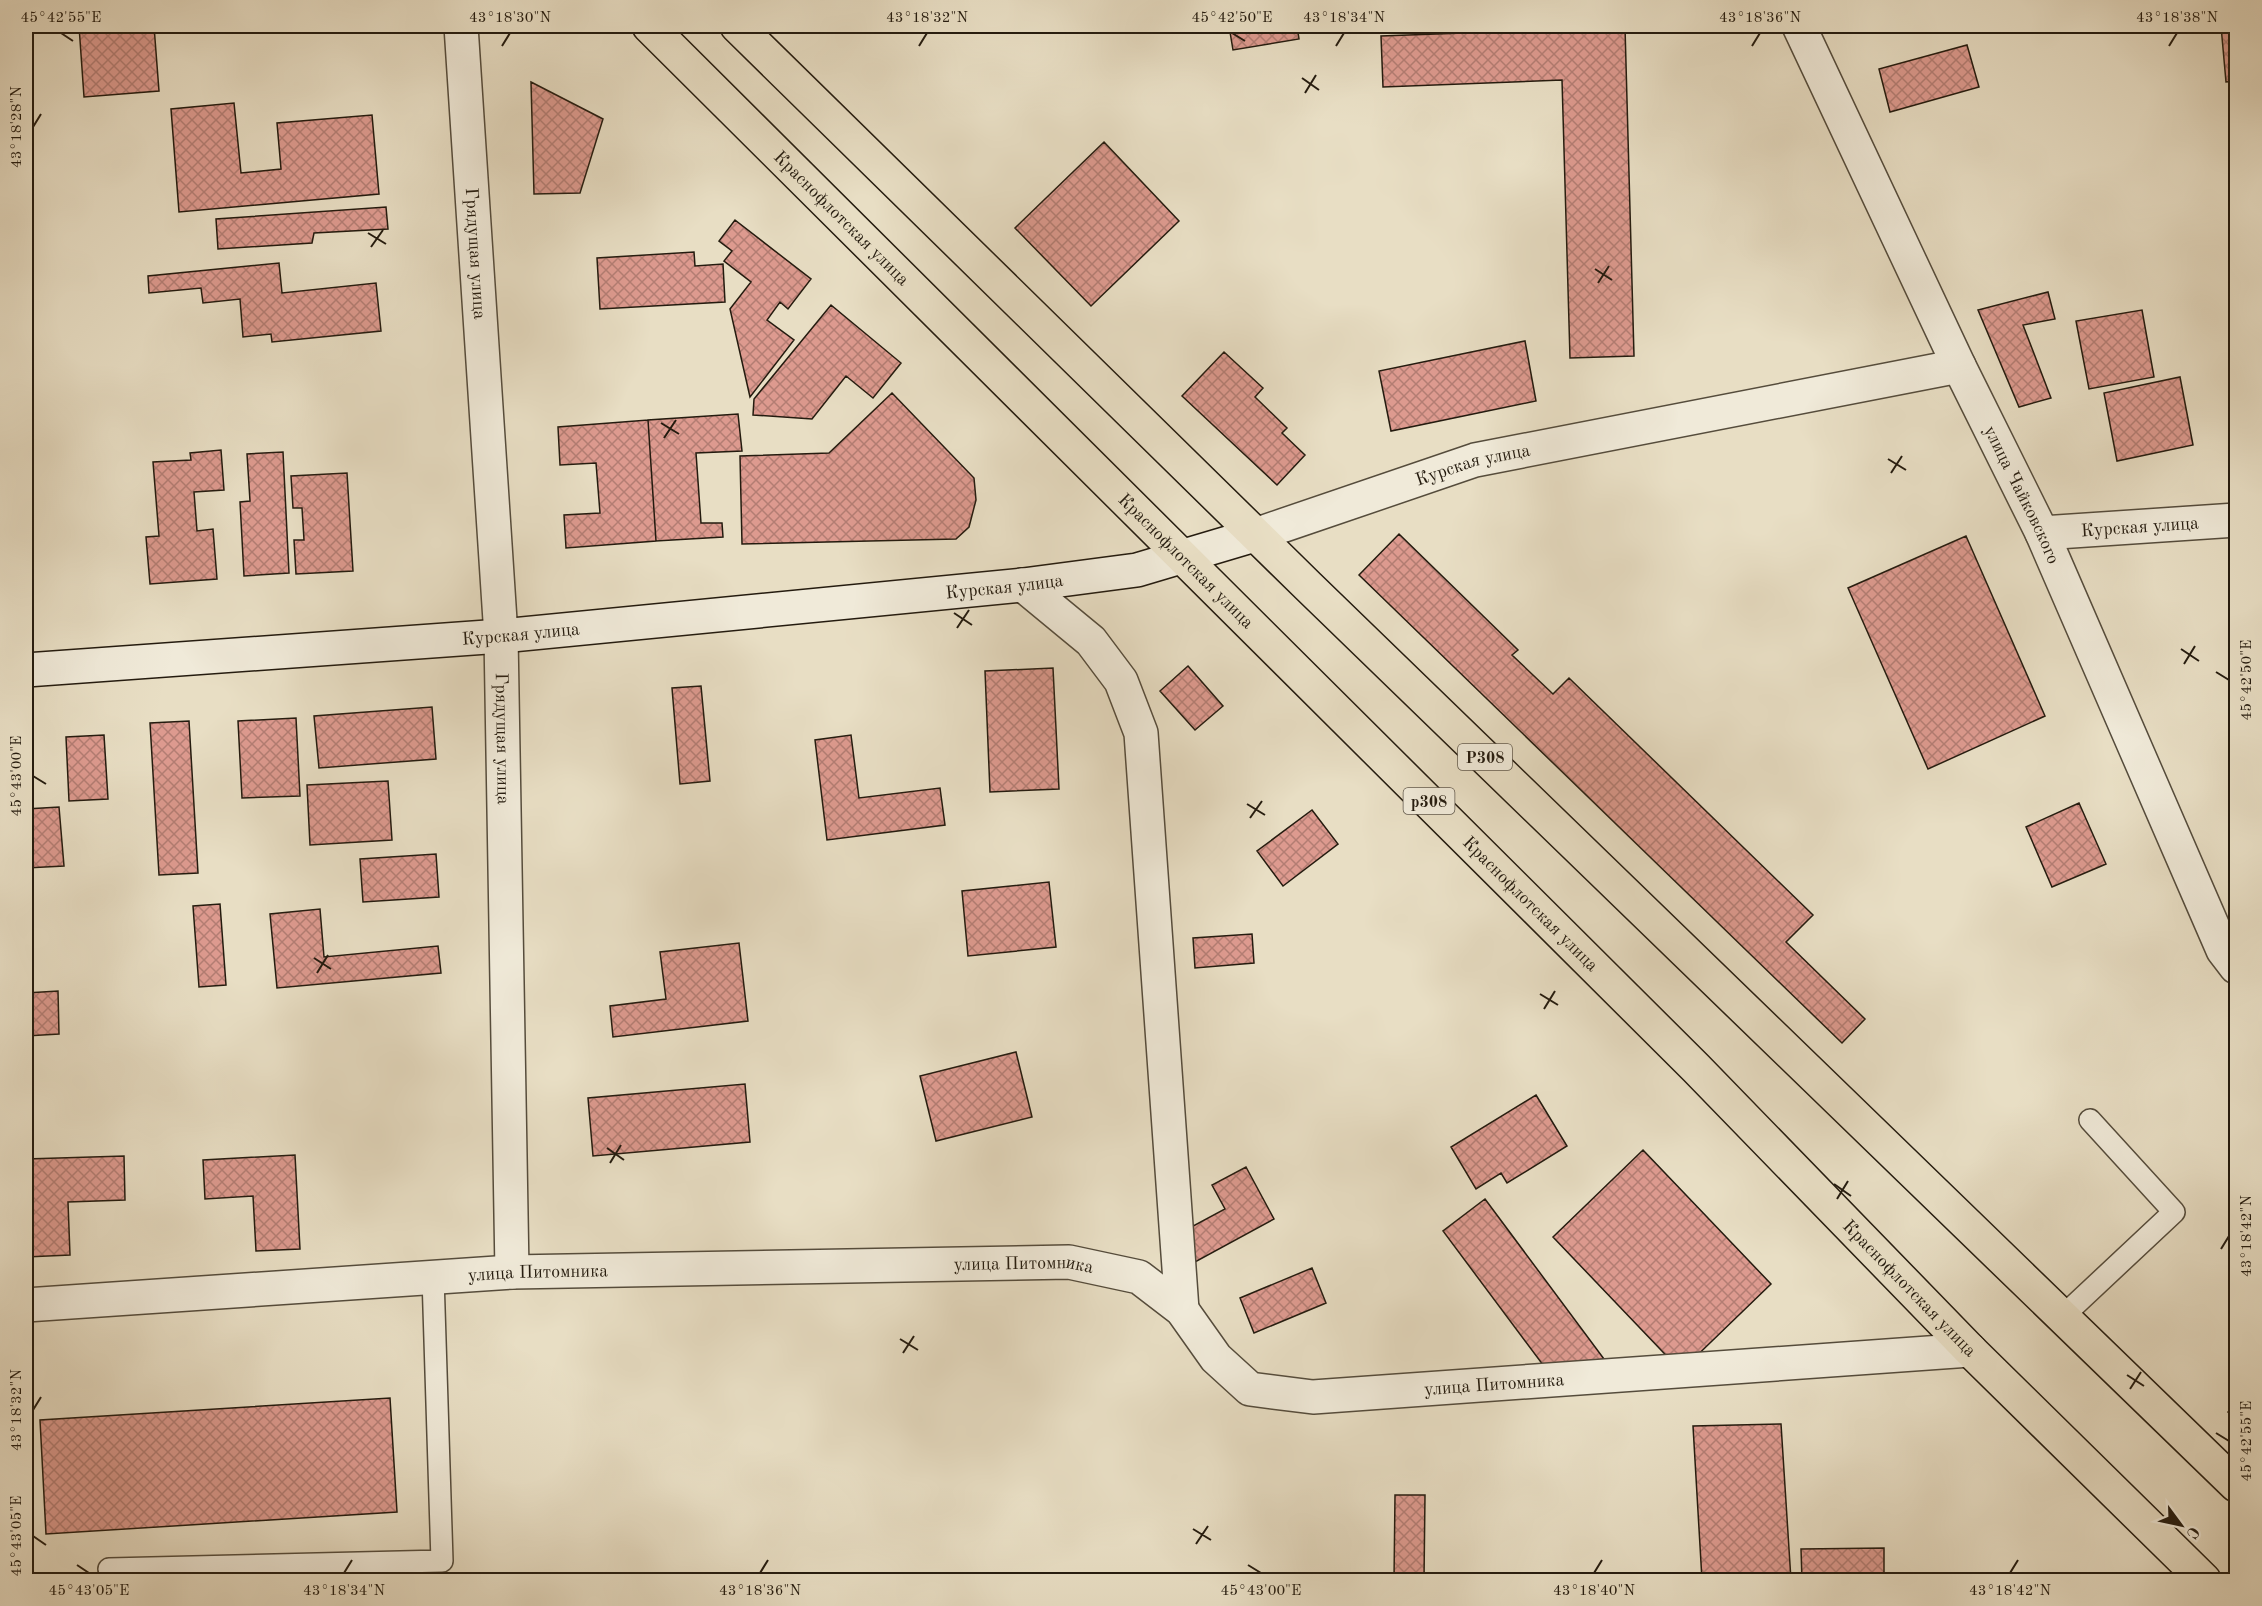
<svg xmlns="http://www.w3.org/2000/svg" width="2262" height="1606" font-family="'Old Standard TT',serif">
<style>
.building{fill:url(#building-cross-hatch);stroke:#241b0f;stroke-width:1.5}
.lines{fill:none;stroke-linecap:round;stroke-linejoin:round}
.lane-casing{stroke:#554c3c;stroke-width:24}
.street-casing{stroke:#554c3c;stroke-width:36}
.secondary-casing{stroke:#241b0f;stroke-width:36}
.primary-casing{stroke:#241b0f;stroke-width:36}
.lane{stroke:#f0ead9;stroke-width:21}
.street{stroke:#f0ead9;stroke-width:33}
.secondary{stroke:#f0ead9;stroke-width:33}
.primary{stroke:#e8dec4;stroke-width:33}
.ticks{fill:none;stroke:#241b0f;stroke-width:2}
.labels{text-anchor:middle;stroke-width:5;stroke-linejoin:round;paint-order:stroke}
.shield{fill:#f0ead9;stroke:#61594c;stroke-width:1.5}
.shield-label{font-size:16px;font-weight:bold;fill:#241b0f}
.street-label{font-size:18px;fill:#241b0f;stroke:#f0ead9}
.neatline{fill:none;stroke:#241b0f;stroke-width:2}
.ticks-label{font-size:15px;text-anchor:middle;fill:#241b0f}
</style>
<defs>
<pattern id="building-cross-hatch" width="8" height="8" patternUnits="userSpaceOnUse" patternTransform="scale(1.5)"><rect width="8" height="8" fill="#dd9a8f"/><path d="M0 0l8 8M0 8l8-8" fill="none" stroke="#b37d73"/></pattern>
</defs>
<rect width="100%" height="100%" fill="#e8dec4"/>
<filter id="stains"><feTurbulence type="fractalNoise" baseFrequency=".00333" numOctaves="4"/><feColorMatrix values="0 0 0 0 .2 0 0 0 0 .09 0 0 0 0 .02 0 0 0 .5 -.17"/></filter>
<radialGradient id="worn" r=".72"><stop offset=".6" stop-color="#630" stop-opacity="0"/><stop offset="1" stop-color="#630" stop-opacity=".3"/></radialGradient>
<path class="building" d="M79 26H154L159 91 84 97Z
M1229 26H1297L1299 39 1233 50Z
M2221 26H2236V81L2226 82Z
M1625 27 1634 356 1570 358 1562 80 1383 87 1381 36Z
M1967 45 1979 87 1890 112 1879 69Z
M531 82 603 119 580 193 534 194Z
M234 103 241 173 281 169 277 123 372 115 379 194 179 212 171 109Z
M2236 131V151L2229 135Z
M1104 142 1179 221 1091 306 1015 228Z
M386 207 388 229 314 233 312 243 218 249 216 219Z
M735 220 811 279 788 309 780 302 767 320 794 340 750 397 730 309 751 282 724 261 732 251 719 241Z
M694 252 695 266 723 264 725 302 600 309 597 258Z
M279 263 282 293 376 283 381 331 272 342 271 334 243 337 240 299 203 303 201 288 149 293 148 276Z
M2048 292 2055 319 2023 325 2051 398 2019 407 1978 310Z
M831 305 901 363 873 398 846 376 812 419 753 415 754 399Z
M2142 310 2154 377 2089 389 2076 321Z
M1525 341 1536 401 1391 431 1379 371Z
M1224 352 1263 388 1255 397 1287 428 1282 433 1305 455 1277 485 1182 396Z
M2180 377 2193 445 2117 461 2104 393Z
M892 393 974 478 976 500 969 527 956 539 742 544 740 456 829 453Z
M738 414 742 451 696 453 701 523H722L723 537 656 541 648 420Z
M648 420 656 541 566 548 564 515 600 513 596 463 560 465 558 427Z
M26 446 28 470H26Z
M221 450 224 490 194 492 197 531 213 529 217 579 150 584 146 537 159 536 153 462 191 460 190 453Z
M283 452 289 573 244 576 240 502 250 501 247 454Z
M347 473 353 571 296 574 294 540H304L302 508H293L291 476Z
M1399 534 1518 650 1512 655 1553 694 1569 678 1813 915 1786 942 1865 1019 1842 1043 1359 575Z
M1966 536 2045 716 1928 769 1848 588Z
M1188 666 1223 706 1195 730 1160 691Z
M1053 668 1059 789 990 792 985 671Z
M701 686 710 781 680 784 672 688Z
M432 707 436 759 319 768 314 716Z
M296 718 300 796 242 798 238 721Z
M189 721 198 873 159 875 150 723Z
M104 735 108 799 69 801 66 737Z
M851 735 859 798 940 788 945 825 827 840 815 740Z
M388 781 392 840 310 845 307 785Z
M2079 803 2106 864 2052 887 2026 827Z
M59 807 64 866 26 868V809Z
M1312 810 1338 844 1283 886 1257 851Z
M436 854 439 897 363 902 360 859Z
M1049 882 1056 947 968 956 962 891Z
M220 904 226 985 199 987 193 906Z
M320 909 324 957 438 946 441 973 277 988 270 914Z
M1252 934 1254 963 1195 968 1193 938Z
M739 943 748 1021 613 1037 610 1006 666 999 660 952Z
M58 991 59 1034 26 1036V993Z
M1016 1052 1032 1117 936 1141 920 1076Z
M745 1084 750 1142 593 1156 588 1098Z
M1536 1095 1567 1146 1507 1183 1501 1173 1476 1189 1451 1147Z
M1643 1150 1771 1284 1681 1371 1553 1237Z
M295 1155 300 1249 256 1251 253 1196 205 1199 203 1160Z
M124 1156 125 1200 68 1202 70 1255 26 1257V1159Z
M1246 1167 1274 1219 1195 1262 1180 1233 1225 1209 1212 1185Z
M1485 1199 1604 1359 1546 1369 1443 1231Z
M1312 1268 1326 1303 1254 1333 1240 1298Z
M390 1398 397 1512 46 1534 40 1420Z
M2236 1404V1421L2228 1412Z
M1781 1424 1791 1580H1702L1693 1426Z
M1395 1495H1425L1424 1580H1394Z
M1884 1548V1580H1802L1801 1549Z"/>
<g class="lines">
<g class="lane-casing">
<path id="lane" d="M2062 1317 2174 1212 2090 1120
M109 1569 442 1561 433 1277"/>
</g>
<g class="street-casing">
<g id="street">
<path id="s1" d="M461 26 501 636 512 1272"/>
<path id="s2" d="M1799 26 1959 366 2042 533 2223 950 2236 967"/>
<path id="s3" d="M2042 533 2236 520"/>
<path id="s4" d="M1258 534 1475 460 1959 366"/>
<path d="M1023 585 1091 641 1121 681 1141 733 1182 1310"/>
<path id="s5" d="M26 1305 512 1272 1069 1262 1139 1277 1182 1310 1216 1358 1250 1389 1313 1397 1970 1350"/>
</g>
</g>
<g class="secondary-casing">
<g id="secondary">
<path id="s6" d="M26 670 501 636 1023 585 1137 570 1258 534"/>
</g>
</g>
<g class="primary-casing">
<g id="primary">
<path id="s7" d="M649 26 1696 1068 1970 1350 2204 1580"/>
<path d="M737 26 1308 586 2236 1485"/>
</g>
</g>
<use href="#lane" class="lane"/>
<use href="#street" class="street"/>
<use href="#secondary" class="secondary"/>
<use href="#primary" class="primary"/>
</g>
<path class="ticks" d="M61 33 73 41M1232 33 1245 41M502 46 510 33M919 46 927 33M1336 46 1344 33M1752 46 1760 33M2169 46 2177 33M1302 78 1319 90M1305 93 1316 75M33 127 41 114M368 233 386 244M371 247 383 230M1595 269 1612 280M1598 283 1609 266M661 423 679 434M664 438 676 420M1888 459 1906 470M1891 473 1902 456M954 613 972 625M957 628 969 610M2181 649 2199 661M2184 664 2195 646M2216 672 2229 680M33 776 46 784M1247 804 1265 815M1250 818 1262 801M314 958 331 969M317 973 328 955M1540 994 1558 1005M1544 1009 1555 991M607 1148 624 1160M610 1163 621 1145M1834 1184 1851 1196M1837 1199 1848 1181M2221 1249 2229 1236M900 1339 918 1350M903 1353 914 1336M2127 1375 2144 1386M2130 1389 2141 1372M33 1410 41 1397M2216 1433 2229 1441M1193 1529 1211 1540M33 1536 46 1545M1196 1544 1208 1526M77 1565 89 1573M1248 1565 1261 1573M344 1573 352 1560M760 1573 768 1560M1594 1573 1602 1560M2010 1573 2018 1560"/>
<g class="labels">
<g class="shield">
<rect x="1458" y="744" width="54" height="26" rx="4.5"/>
<rect x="1403.5" y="788" width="51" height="26" rx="4.5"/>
</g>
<g class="shield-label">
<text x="1485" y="763">P308</text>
<text x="1429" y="807">p308</text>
</g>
<g class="street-label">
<text dy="6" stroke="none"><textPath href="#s7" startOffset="272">Краснофлотская улица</textPath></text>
<text dy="6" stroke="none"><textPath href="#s1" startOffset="228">Грядущая улица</textPath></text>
<text dy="6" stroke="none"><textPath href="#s4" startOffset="226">Курская улица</textPath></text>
<text dy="6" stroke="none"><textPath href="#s2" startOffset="519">улица Чайковского</textPath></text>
<text dy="6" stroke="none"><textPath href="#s3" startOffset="98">Курская улица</textPath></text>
<text dy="6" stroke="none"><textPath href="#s7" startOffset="758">Краснофлотская улица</textPath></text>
<text dy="6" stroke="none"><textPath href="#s6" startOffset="982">Курская улица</textPath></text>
<text dy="6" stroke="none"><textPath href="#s6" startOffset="496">Курская улица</textPath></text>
<text dy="6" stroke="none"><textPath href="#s1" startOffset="714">Грядущая улица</textPath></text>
<text dy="6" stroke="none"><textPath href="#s7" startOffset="1244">Краснофлотская улица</textPath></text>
<text dy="6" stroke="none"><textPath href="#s5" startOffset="999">улица Питомника</textPath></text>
<text dy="6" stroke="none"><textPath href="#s5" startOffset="513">улица Питомника</textPath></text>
<text dy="6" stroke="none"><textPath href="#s7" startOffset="1784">Краснофлотская улица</textPath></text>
<text dy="6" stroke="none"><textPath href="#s5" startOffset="1520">улица Питомника</textPath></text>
</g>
</g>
<rect width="2262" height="1606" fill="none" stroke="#e8dec4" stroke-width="66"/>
<g transform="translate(2181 1525) rotate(123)" stroke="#f0ead9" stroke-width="4.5" paint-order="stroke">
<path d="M0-4.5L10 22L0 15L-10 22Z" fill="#241b0f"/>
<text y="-9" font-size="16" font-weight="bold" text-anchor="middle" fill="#241b0f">С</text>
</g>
<rect x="33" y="33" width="2196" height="1540" class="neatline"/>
<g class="ticks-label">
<text x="61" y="22">45°42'55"E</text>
<text x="510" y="22">43°18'30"N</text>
<text x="927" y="22">43°18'32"N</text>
<text x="1232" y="22">45°42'50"E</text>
<text x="1344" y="22">43°18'34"N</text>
<text x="1760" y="22">43°18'36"N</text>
<text x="2177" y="22">43°18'38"N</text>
<text transform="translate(16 127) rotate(-90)" y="5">43°18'28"N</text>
<text transform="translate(2246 680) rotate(-90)" y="5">45°42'50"E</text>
<text transform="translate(16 776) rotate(-90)" y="5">45°43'00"E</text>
<text transform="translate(2246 1236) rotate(-90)" y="5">43°18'42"N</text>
<text transform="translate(16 1410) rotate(-90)" y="5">43°18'32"N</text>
<text transform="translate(2246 1441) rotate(-90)" y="5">45°42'55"E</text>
<text transform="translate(16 1536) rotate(-90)" y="5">45°43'05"E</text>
<text x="89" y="1595">45°43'05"E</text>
<text x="344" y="1595">43°18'34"N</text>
<text x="760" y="1595">43°18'36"N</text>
<text x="1261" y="1595">45°43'00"E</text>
<text x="1594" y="1595">43°18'40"N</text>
<text x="2010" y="1595">43°18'42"N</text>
</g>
<rect width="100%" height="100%" filter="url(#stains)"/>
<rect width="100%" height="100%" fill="url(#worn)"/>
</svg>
